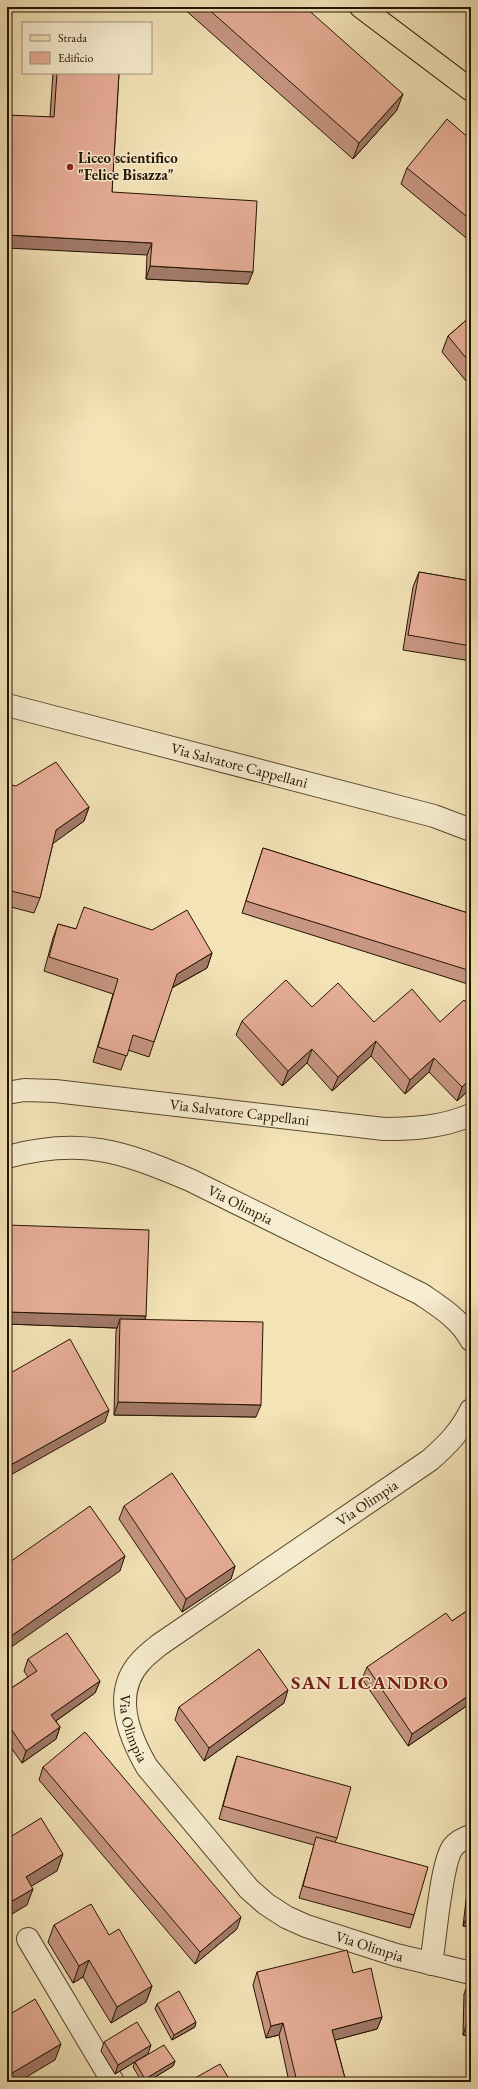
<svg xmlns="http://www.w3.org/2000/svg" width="478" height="2089" font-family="'EB Garamond',serif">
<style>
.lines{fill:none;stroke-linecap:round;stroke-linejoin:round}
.minor-casing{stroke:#57482e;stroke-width:24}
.major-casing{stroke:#231401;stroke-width:24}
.minor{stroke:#f7edd0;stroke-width:22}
.major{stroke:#f3e3b7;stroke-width:22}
.wall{fill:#c79683;stroke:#231401}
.shaded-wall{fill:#a27a6a;stroke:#231401}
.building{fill:#e7ae98;stroke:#231401}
.poi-dot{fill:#8f2418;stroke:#f7edd0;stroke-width:1.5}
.labels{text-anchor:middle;stroke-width:3;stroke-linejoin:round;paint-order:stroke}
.poi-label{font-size:15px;font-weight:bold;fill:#231401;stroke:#f7edd0;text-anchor:start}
.street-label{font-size:15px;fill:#231401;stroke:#f7edd0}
.district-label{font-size:19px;font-weight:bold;letter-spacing:1px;fill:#7a1f14;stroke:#f7edd0}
</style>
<rect width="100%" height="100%" fill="#f3e3b7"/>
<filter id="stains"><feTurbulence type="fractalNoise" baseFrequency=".005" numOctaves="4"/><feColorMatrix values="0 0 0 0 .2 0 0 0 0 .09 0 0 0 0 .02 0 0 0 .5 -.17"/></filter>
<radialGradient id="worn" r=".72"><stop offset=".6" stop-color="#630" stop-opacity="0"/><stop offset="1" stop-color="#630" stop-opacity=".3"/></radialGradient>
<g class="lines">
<g class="minor-casing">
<g id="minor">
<path id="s1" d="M7 705 434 816 471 830"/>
<path id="s2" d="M7 1093 24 1090 55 1091 384 1129C415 1129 442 1127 471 1115"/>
<path id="s3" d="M7 1157C81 1137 122 1151 190 1180L421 1294C440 1307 460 1319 471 1340"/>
<path id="s4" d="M471 1410C461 1431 447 1445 430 1460L159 1645C153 1650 146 1655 141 1661 111 1693 129 1736 147 1767L249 1889 266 1904 286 1917 306 1926 396 1955 471 1973"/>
<path d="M28 1939 113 2082"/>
<path d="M431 1964C435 1942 441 1862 453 1847 457 1842 465 1838 471 1836"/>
</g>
</g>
<g class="major-casing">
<path id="major" d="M361 7 471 90"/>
</g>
<use href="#minor" class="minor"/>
<use href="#major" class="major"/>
</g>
<path class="wall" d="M182 7H305L397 110 353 159Z
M53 73H119L112 192 248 284 146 279 147 255 50 117Z
M471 140V242L401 184 407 168Z
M471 316V387L442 352 448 336Z
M419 572 471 581V661L403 650 413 587Z
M16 786 89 807 84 821 53 843 40 898 34 913 7 906Z
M263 848 471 914V985L242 913Z
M58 924 76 929 212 953 207 968 172 988 149 1057 128 1050 121 1070 93 1062 113 994 44 971 53 938Z
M312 1007 374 1022H440L471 1007V1088L457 1101 429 1072 405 1094 371 1056 332 1091 307 1063 282 1086 236 1035 242 1021Z
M146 1316 145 1319 256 1417 114 1415 116 1331 117 1328 7 1324Z
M124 1506 235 1566 231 1579 182 1612 119 1519Z
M471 1584V1594L468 1591Z
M471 1608V1703L408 1746 362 1679 367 1667 452 1621Z
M28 1659 100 1681 95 1693 56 1721 60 1727 56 1739 22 1763 7 1742V1691L28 1677 24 1671Z
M284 1703 204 1761 175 1720 179 1707Z
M237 1756 337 1838 335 1842 414 1915 410 1928 299 1898 314 1845 219 1819 233 1768Z
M43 1767 237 1929 195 1964 39 1780Z
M471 1870V1927L463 1926 469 1875Z
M54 1925 109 1935 152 1986 146 2002 111 2023 83 1977 73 1983 48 1942Z
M257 1972 353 1973 382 2017 377 2029 335 2040 346 2082H289L279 2035 266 2038 253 1985Z
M469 1981 471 2036 463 2035 464 1994Z
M157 2004 195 2027 172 2040 155 2009Z
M104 2042 148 2054 115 2074 101 2051Z
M175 2061 173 2066 147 2082H142L133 2067 135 2062Z"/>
<path class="shaded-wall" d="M403 94 397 110 353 159 359 143Z
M7 235 152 243 147 255 7 248Z
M150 266 253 272 248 284 146 279Z
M89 807 84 821 51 845 56 830Z
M212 953 207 968 171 988 177 974Z
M376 1041 371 1056 332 1091 338 1077Z
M312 1049 307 1063 282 1086 288 1071Z
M434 1058 429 1072 405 1094 410 1080Z
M471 1078V1088L457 1101 462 1087Z
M7 1312 146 1316 141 1329 120 1319 117 1328 7 1324Z
M118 1402 261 1405 256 1417 114 1415Z
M109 1410 105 1422 7 1477V1467Z
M125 1556 120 1571 7 1650V1639Z
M235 1566 231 1579 182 1612 186 1599Z
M100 1681 95 1693 47 1727 51 1715Z
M288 1690 284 1703 204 1761 209 1748Z
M471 1694V1703L408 1746 412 1734Z
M60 1727 56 1739 22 1763 26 1751Z
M63 1854 57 1871 20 1893 26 1877Z
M33 1889 27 1905 7 1917V1904Z
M468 1914H471V1927L463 1926Z
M241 1917 237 1929 195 1964 200 1952Z
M89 1960 83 1977 73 1983 79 1966Z
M11 1972 7 1982V1974Z
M152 1986 146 2002 111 2023 117 2007Z
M382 2017 377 2029 328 2042 332 2030Z
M196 2022 195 2027 172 2040 174 2035Z
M283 2023 279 2035 266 2038 271 2026Z
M467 2023H471V2036L463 2035Z
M61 2044 55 2060 18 2082H7V2076Z
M151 2045 148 2054 115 2074 118 2065Z
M175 2061 173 2066 147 2082H144L145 2079Z"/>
<path class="building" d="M206 7H305L403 94 359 143Z
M57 73H119L112 192 257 201 253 272 150 266 152 243 7 235V115L54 117Z
M447 119 471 140V220L407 168Z
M471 316V364L448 336Z
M419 572 471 581V646L408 635Z
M56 762 89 807 56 830 40 898 11 891 7 906V784L16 786Z
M263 848 471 914V971L246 901Z
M84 907 152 930 187 910 212 953 177 974 154 1042 133 1035 127 1056 98 1047 118 979 49 957 58 924 76 929Z
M286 980 312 1007 338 983 374 1022 412 989 440 1022 464 1000 471 1007V1078L462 1087 434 1058 410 1080 376 1041 338 1077 312 1049 288 1071 242 1021Z
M7 1225 149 1230 146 1316 7 1312Z
M120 1319 263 1322 261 1405 118 1402Z
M70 1339 109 1410 7 1467V1375Z
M172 1473 235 1566 186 1599 124 1506Z
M90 1506 125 1556 7 1639V1564Z
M471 1608V1694L412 1734 367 1667 446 1613 452 1621Z
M67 1633 100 1681 51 1715 60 1727 26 1751 7 1723V1691L37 1671 28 1659Z
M259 1649 288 1690 209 1748 179 1707Z
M85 1732 241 1917 200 1952 43 1767Z
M237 1756 351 1787 337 1838 223 1806Z
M41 1818 63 1854 26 1877 33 1889 7 1904V1839Z
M316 1837 428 1867 414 1915 303 1886Z
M471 1886V1914H468Z
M91 1904 109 1935 119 1929 152 1986 117 2007 89 1960 79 1966 54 1925Z
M347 1950 353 1973 371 1968 382 2017 332 2030 346 2082H297L283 2023 271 2026 257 1972Z
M7 1965 11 1972 7 1974Z
M469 1981H471V2023H467Z
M179 1991 196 2022 174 2035 157 2004Z
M35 1999 61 2044 7 2076V2016Z
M137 2022 151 2045 118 2065 104 2042Z
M164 2045 175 2061 145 2079 135 2062Z
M220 2064 231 2082H188Z"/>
<circle class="poi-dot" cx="70" cy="167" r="4"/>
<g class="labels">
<g class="poi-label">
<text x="78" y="163">Liceo scientifico<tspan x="78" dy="17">"Felice Bisazza"</tspan></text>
</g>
<g class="street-label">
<text dy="5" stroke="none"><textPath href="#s1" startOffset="240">Via Salvatore Cappellani</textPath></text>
<text dy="5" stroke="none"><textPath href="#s2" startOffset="234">Via Salvatore Cappellani</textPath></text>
<text dy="5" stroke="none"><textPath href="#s3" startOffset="245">Via Olimpia</textPath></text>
<text transform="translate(367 1503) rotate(-34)" y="5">Via Olimpia</text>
<text dy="5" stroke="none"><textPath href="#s4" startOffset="490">Via Olimpia</textPath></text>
<text dy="5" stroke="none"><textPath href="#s4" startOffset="826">Via Olimpia</textPath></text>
</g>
<g class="district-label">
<text x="370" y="1689">SAN LICANDRO</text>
</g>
</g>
<rect width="478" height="2089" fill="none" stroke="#f3e3b7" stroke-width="24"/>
<rect x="8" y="8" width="462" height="2073" fill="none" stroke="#231401" stroke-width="2"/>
<rect x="12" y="12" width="454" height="2065" fill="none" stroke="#231401"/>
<rect x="22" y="22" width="130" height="52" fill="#f7edd0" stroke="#a2967d"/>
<rect x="30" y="35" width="20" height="6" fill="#f3e3b7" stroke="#a2967d"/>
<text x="58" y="42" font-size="12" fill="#231401">Strada</text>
<rect x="30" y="52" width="20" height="12" fill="#e7ae98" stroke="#a2967d"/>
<text x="58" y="62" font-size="12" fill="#231401">Edificio</text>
<rect width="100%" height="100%" filter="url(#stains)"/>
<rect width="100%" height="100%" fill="url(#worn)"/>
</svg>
